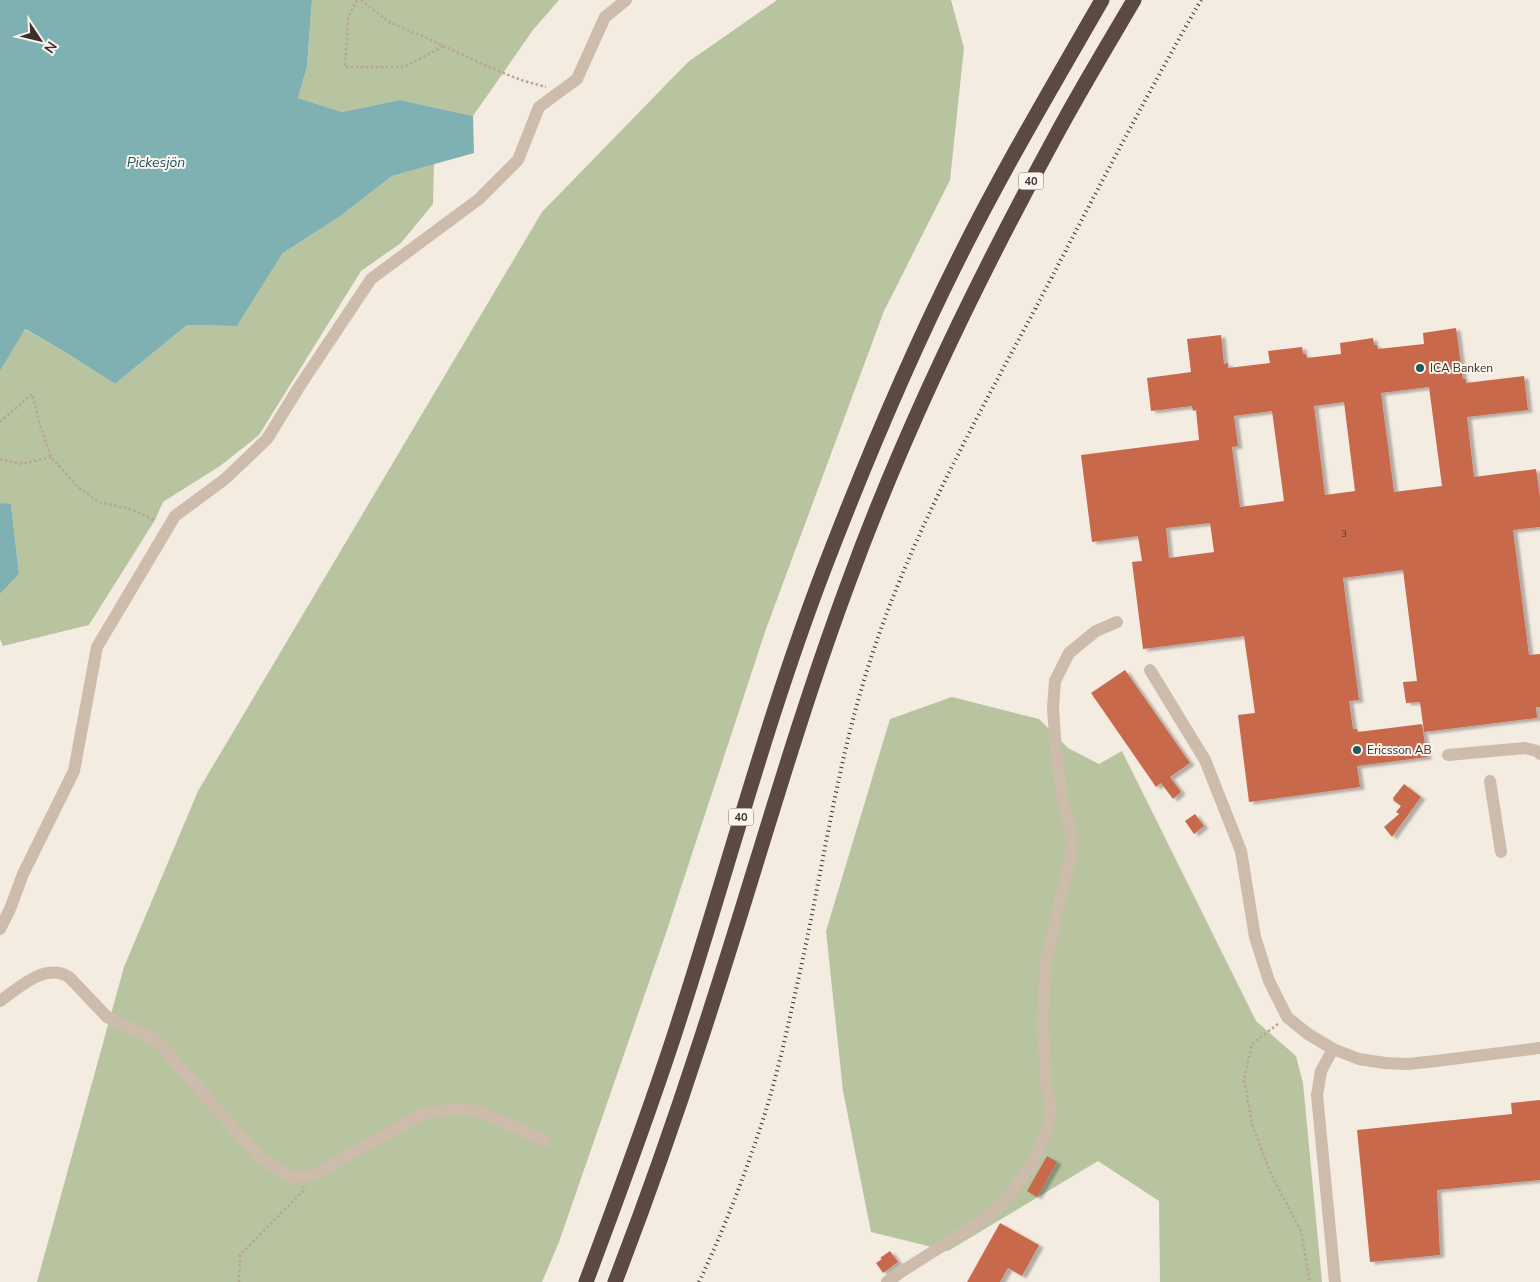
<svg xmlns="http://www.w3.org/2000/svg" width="1540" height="1282" font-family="'Nunito Sans',sans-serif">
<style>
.green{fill:#b8c4a0}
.water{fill:#7fb0b2}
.building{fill:#c8694b;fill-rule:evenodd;filter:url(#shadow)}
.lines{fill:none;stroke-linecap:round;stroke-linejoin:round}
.path{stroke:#b9a596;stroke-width:2.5;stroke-dasharray:2.5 2.5;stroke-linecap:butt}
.minor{stroke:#cdbbac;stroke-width:12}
.highway{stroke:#5c4a42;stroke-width:15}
.rail{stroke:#3b302b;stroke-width:4;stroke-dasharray:1 4;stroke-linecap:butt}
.poi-dot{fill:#1f5a5e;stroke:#fbf5ee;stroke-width:2}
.labels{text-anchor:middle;stroke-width:4;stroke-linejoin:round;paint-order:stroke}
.number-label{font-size:10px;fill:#5e3e33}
.shield{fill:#fbf5ee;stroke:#756b66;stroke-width:1}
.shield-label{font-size:11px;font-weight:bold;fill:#3b302b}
.poi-label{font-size:12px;fill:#3b302b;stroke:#fbf5ee;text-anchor:start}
.water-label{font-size:14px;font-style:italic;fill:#1f5a5e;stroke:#fbf5ee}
</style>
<defs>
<filter id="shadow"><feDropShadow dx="4.5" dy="2.5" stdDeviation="1" flood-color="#0004"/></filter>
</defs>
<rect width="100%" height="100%" fill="#f4ebe1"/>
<path class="green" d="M312 0H559L533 30 473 116 400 100 342 112 298 98 307 67Z
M777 0H951L964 48 950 180 884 311 766 629 665 936 559 1242 542 1282H37L124 967 198 791 542 212 688 62Z
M434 164 433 204 401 243 361 271 259 435 220 466 163 502 155 520 89 625 3 646 0 639V594L19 574 11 505 0 503V371L24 329 65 352 115 384 187 325 237 326 283 253 339 217 392 176Z
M952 697 1039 719 1068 748 1099 764 1122 751 1256 1021 1296 1056 1303 1083 1322 1282H1160L1159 1201 1098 1161 948 1251 871 1232 843 1091 826 931 890 719Z"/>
<path class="water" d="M0 0H312L307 67 298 98 342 112 400 100 473 116 474 153 392 176 339 217 283 253 237 326 187 325 115 384 65 352 25 329 0 371Z
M0 503 11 504 19 574 0 594Z"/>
<path class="building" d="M1456 328 1463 379H1466V383L1524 376 1528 410 1467 417 1474 477 1536 469 1540 497V527L1513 530 1529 655 1540 654V707H1536L1537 718 1424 732 1420 702 1406 703 1403 682 1417 681 1403 570 1343 578 1359 700 1349 701 1353 729H1357L1358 732 1422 724 1427 757 1357 766 1360 787 1249 802 1238 715 1255 713 1244 636 1143 649 1132 562 1142 561 1138 536 1092 542 1081 455 1199 440 1196 410 1193 411 1192 406 1151 411 1147 378 1191 372 1187 339 1221 335 1224 364 1228 363V368L1270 363 1268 351 1302 347 1303 354H1306L1307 358 1341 354 1340 343 1373 338 1374 345H1377L1378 349 1424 344 1423 333ZM1429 387 1442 486 1394 492 1381 393ZM1344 402 1355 491 1325 495 1314 406ZM1272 411 1284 501 1240 507 1232 447 1238 446 1234 416ZM1210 523 1214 552 1169 558 1166 528Z
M1125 670 1190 763 1170 777 1181 792 1173 799 1161 783 1156 787 1091 693Z
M1404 784 1421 797 1392 837 1384 827 1399 814 1396 812 1401 806 1394 801 1393 798Z
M1195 814 1204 826 1194 834 1185 821Z
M1540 1100V1180L1437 1190 1440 1255 1370 1262 1357 1130 1512 1114 1511 1103Z
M1047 1156 1057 1162 1037 1197 1027 1191Z
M1000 1223 1039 1245 1022 1276 1008 1268 1000 1282H967Z
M890 1251 898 1262 883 1273 876 1263 882 1259 880 1258Z"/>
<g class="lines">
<path class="path" d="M357 0 348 18 345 67H404L444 46
M361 0 389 22 422 36 498 71 524 81 546 87
M0 422 32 394 40 425 51 457 78 487 99 502 131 509 156 521
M0 459 22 464 51 457
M1278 1024 1252 1044 1244 1080 1252 1124 1271 1174 1301 1231 1310 1282
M239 1282 240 1255 304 1190V1187"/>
<path class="minor" d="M1150 670 1205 760 1241 851 1255 937 1269 981 1287 1017 1308 1034 1333 1049 1359 1059 1385 1063 1408 1064 1436 1061 1540 1048
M1448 755 1525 748 1537 751 1540 754
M1490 781 1501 852
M0 929 10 909 23 874 74 771 97 647 175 516 225 479 267 439 299 387 371 279 479 199 518 160 539 107 577 79 605 17 626 0
M0 1001C19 988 45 962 69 977L107 1017 156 1040 261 1159 292 1177 314 1175 424 1113 456 1109 481 1112 545 1141
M1333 1049 1321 1071 1317 1095 1335 1282
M887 1282 901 1272 983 1220 1009 1196 1034 1161 1046 1132 1051 1110 1046 1084 1043 1025 1045 966 1073 844 1062 796 1056 750 1053 708 1055 681 1069 653 1096 631 1117 622"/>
<path class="highway" d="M586 1282C616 1202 646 1121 673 1039 724 883 765 723 824 569 864 465 907 362 957 262 1001 173 1052 87 1102 0
M615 1282C645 1204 673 1125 699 1045 750 891 792 734 849 581 905 428 976 282 1054 139 1079 92 1107 46 1134 0"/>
<path class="rail" d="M699 1282C726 1225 748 1167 767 1107 779 1067 788 1026 797 985 823 872 837 756 875 646 915 529 975 421 1033 313 1088 208 1142 103 1201 0"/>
</g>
<g class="poi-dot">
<circle cx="1420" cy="368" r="5"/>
<circle cx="1357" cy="750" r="5"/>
</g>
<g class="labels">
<g class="number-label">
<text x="1344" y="537">3</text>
</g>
<g class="shield">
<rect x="1018.5" y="172.5" width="25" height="17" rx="4"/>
<rect x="728.5" y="808.5" width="25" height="17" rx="4"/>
</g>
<g class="shield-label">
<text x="1031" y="185">40</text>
<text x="741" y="821">40</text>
</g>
<g class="poi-label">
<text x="1430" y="372">ICA Banken</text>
<text x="1367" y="754">Ericsson AB</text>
</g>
<g class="water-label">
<text x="156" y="167">Pickesjön</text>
</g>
</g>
<g transform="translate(40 40) rotate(125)" stroke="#fbf5ee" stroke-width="4" paint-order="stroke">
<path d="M0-4L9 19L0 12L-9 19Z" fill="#3b302b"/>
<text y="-8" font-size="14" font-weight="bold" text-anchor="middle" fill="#3b302b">N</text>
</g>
</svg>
